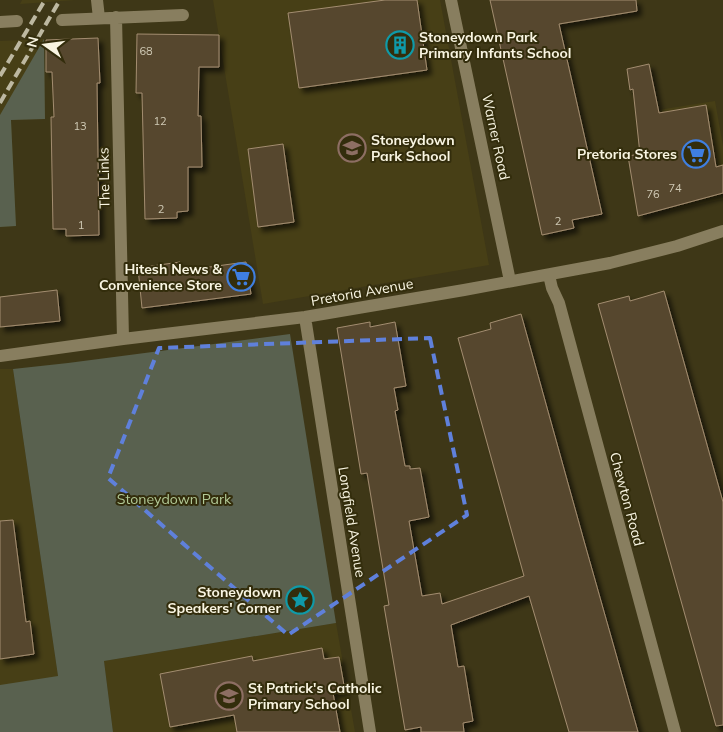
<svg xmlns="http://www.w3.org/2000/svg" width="723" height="732" font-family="Mulish,sans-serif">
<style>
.built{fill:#473f16}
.green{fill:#59614f}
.building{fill:#57472f;stroke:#a38d70;filter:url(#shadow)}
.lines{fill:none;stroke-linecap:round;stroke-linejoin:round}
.minor{stroke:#887e5f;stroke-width:12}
.rail{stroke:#bdb8a1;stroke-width:4;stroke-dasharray:10 5;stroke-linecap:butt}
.marked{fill:none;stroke:#5f80db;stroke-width:4;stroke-dasharray:10 6;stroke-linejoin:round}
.labels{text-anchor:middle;stroke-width:4;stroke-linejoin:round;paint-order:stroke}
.number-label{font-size:11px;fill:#d0cab5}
.poi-label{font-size:14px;font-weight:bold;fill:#f9f5e2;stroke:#332d0c;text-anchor:start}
.street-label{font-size:14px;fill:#f9f5e2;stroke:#332d0c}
.park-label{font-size:14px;fill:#b2c996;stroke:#332d0c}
</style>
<defs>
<filter id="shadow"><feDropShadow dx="4.5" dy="4.5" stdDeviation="2.5" flood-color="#0009"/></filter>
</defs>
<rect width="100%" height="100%" fill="#3e3717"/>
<path class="built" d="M22 0H75L20 4Z
M213 0H440L489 265 263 304Z
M44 39 45 119 11 120 16 226 0 227V41Z
M715 101 723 146V199L670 211 652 111Z
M0 369H13L58 676 0 732Z
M336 623 355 732H113L104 661Z"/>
<path class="green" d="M44 39 45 119 11 120 16 226 0 227V115Z
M290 334 336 623 104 661 113 732H0V685L58 676 13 369 68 363Z"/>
<path class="building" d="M385 0H417L427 70 299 88 288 13Z
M490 0H636L637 11 559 24 602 214 572 220 574 228 542 235Z
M137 34 219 35V67H199L198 116H201L202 167H188V211L177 212V218L145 219 142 93H136Z
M98 38 100 83H97L99 235 66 236V229H53L51 117H54L52 72H46V40Z
M649 64 659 113 706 105 716 167 723 165V193L638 216 628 156 640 154 633 89 630 90 627 69Z
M283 144 294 222 258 227 248 149Z
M180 262V271L246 262 251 294 142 308 138 268Z
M57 290 60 321 0 327V297Z
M664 291 723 502V725L716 726 598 304 629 296 630 301Z
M521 314 584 541 638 732H569L529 596 451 625 458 667 464 666 473 721 463 723 464 732H421V727L405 730 384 606 389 605 367 473 361 474 337 328 370 322V327L395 322 406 386 394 388 398 410 395 411 405 466H410V469L420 468 429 517 409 521 422 596 440 593 442 604 524 576 458 338 491 329 490 323Z
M13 520 26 622 30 621 34 654 0 659V521Z
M322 648 324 659 339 657 345 691 333 693 340 732H237L234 715 170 727 160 674 252 656 253 661Z"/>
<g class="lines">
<path class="minor" d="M97 0 99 18
M451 0 510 281
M116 17 123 339
M62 20 183 15
M0 22 17 21
M549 275 552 288 559 303 675 732
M305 317 370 732
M0 356 123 339 305 317 464 290 610 263 677 246 723 231"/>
<path class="rail" d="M0 76 45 0
M0 103 60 0"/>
</g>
<path class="marked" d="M430 338 467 515 288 635 108 478 159 348Z"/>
<defs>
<g id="building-ring" transform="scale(1.4375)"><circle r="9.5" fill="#332d0c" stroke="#0f9aa8" stroke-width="1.5"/><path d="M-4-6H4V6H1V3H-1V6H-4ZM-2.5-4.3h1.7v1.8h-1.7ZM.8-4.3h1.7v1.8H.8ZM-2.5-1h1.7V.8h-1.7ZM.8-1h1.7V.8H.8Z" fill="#0f9aa8"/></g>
<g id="school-ring" transform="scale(1.4375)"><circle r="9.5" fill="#332d0c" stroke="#8d6e63" stroke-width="1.5"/><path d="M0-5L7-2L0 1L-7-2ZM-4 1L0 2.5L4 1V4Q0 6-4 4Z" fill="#8d6e63"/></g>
<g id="supermarket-ring" transform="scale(1.4375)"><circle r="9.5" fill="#332d0c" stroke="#3f7fe0" stroke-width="1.5"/><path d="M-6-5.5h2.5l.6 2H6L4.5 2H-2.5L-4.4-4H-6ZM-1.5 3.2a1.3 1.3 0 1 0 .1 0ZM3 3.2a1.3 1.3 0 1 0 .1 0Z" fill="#3f7fe0"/></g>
<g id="sight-ring" transform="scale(1.4375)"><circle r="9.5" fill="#332d0c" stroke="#0f9aa8" stroke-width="1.5"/><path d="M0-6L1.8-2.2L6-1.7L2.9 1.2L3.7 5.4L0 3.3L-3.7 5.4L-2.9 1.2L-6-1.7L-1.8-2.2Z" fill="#0f9aa8"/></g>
</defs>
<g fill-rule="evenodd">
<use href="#building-ring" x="400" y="45"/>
<use href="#school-ring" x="352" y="148"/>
<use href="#supermarket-ring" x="696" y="154"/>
<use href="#supermarket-ring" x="241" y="277"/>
<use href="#sight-ring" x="300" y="600"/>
<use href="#school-ring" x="229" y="696"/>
</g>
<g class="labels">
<g class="number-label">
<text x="146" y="55">68</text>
<text x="160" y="125">12</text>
<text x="80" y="130">13</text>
<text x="675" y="192">74</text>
<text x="653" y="198">76</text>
<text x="161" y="213">2</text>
<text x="558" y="225">2</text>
<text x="81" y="229">1</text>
</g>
<g class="poi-label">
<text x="419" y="42">Stoneydown Park<tspan x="419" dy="16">Primary Infants School</tspan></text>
<text x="371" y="145">Stoneydown<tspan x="371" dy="16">Park School</tspan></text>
<text x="677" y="159" text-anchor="end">Pretoria Stores</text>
<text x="222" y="274" text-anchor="end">Hitesh News &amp;<tspan x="222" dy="16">Convenience Store</tspan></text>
<text x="281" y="597" text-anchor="end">Stoneydown<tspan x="281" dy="16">Speakers' Corner</tspan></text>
<text x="248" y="693">St Patrick's Catholic<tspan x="248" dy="16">Primary School</tspan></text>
</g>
<g class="street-label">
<text transform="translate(496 137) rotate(78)" y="5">Warner Road</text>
<text transform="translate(104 178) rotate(-91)" y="5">The Links</text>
<text transform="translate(362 292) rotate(-10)" y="5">Pretoria Avenue</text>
<text transform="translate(627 499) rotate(75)" y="5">Chewton Road</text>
<text transform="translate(352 522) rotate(81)" y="5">Longfield Avenue</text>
</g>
<g class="park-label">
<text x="174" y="504">Stoneydown Park</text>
</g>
</g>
<g transform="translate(45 45) rotate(284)" stroke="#332d0c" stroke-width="4" paint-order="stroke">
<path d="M0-4L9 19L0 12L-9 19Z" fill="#f9f5e2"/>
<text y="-8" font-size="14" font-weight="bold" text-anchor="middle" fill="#f9f5e2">N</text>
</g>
</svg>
